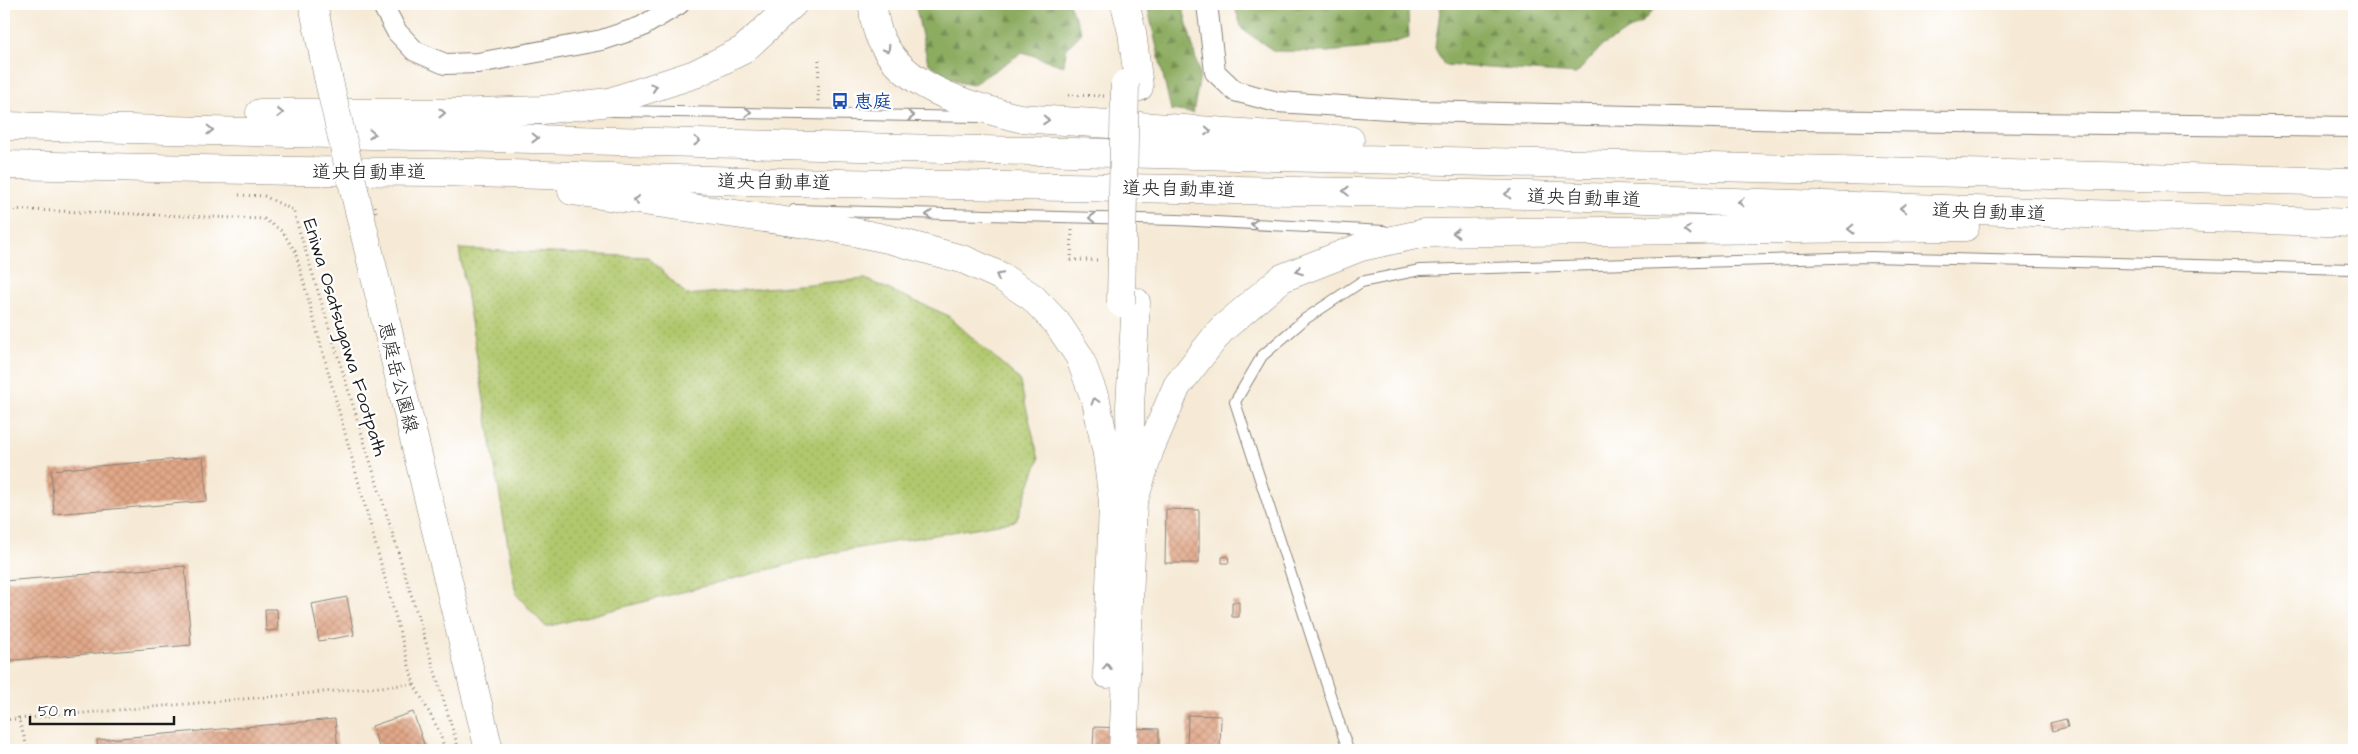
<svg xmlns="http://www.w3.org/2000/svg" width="2358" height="754" font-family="'Architects Daughter','Klee One',sans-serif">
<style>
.grass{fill:url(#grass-dots);stroke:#667244}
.forest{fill:url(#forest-firs);stroke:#54643e}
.building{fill:url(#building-cross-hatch)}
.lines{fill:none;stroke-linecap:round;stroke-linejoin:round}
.lane-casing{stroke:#898379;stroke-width:12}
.street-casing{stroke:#898379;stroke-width:22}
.primary-casing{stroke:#898379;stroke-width:29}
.highway-casing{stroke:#898379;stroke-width:29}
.path{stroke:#898379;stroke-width:3;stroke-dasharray:1 4;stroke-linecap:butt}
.lane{stroke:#fff;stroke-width:10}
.street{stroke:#fff;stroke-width:20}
.primary{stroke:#fff;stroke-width:28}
.highway{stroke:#fff;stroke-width:28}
.primary-bridge-casing{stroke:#898379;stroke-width:29;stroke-linecap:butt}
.highway-bridge-casing{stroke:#898379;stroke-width:29;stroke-linecap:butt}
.path-bridge{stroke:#898379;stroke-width:3;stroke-dasharray:1 4;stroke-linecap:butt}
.primary-bridge{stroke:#fff;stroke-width:28}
.highway-bridge{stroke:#fff;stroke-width:28}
.oneway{stroke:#999}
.labels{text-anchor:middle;stroke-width:4.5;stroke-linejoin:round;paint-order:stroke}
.transit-label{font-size:19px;font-weight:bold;fill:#164399;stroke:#fff;text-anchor:start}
.street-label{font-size:19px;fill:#1c1c1c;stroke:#fff}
</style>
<defs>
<pattern id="grass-dots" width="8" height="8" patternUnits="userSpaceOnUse" patternTransform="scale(1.25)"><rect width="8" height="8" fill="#b1c86d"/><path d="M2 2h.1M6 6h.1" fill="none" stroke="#98ab5e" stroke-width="1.8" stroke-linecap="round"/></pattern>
<pattern id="forest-firs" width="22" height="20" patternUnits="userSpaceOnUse" patternTransform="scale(1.25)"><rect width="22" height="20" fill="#8cac60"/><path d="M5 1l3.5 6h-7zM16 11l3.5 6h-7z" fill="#728b4e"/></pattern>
<pattern id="building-cross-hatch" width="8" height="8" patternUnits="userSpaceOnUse" patternTransform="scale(1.25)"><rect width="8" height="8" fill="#e1a788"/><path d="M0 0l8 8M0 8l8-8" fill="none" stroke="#c08f75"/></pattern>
</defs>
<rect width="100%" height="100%" fill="#fff"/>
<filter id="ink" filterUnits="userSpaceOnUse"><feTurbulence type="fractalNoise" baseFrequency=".02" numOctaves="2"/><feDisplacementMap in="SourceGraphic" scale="10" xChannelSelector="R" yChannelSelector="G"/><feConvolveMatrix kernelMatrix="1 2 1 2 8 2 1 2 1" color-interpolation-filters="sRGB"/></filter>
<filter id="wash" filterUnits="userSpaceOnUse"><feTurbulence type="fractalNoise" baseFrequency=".0096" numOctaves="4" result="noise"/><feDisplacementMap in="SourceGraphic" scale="20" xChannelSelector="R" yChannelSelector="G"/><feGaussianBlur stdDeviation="1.12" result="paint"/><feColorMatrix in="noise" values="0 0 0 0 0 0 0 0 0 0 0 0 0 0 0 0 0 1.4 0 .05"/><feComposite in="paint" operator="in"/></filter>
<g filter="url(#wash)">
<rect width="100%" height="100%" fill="#f6ead6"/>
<path class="grass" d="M459 249 648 257 687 295 865 279 947 315 1019 379 1039 459 1016 521 841 551 546 627 516 594Z"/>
<path class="forest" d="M915 4H1069L1082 33 1067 48 1063 66 1023 52 972 85 958 82 928 63Z
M1147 4H1182L1200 76 1193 113 1171 110Z
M1234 4H1405L1408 13 1409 38 1378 47 1327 52 1274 51 1242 29Z
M1441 4H1659L1641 23 1602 46 1576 74 1444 65 1435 48Z"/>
<g id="blocks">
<path class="building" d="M203 457 207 501 54 514 51 470Z
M1166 509 1199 510V563H1165Z
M1228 556 1229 563H1222V557Z
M185 566 191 645 4 661V581Z
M347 597 354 635 319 641 312 604Z
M1232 602H1239V617H1232Z
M265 609H277L278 630 266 631Z
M413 712 426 750H380L372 726Z
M1188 715 1221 716 1220 750H1187Z
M335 719 338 750H98L97 740Z
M2066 719 2068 727 2052 731 2050 723Z
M1094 727 1159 729V750H1093Z"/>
</g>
</g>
<g filter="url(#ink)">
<use href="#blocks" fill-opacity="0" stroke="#898379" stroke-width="1"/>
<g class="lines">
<g class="lane-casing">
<path id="lane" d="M613 111 978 117
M794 210 1177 220 1384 231
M1348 750 1235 402 1262 356 1305 319 1361 282 1420 270 1870 257 2354 269"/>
</g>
<g class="street-casing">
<path id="street" d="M382 4 397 32 415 51 445 64 478 63 602 40 641 27 679 4
M1207 4 1215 72 1235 91 1277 102 1421 111 1796 120 2354 127"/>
</g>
<g class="primary-casing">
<path id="primary" d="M313 4 328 77
M355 194 489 750"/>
</g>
<g class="highway-casing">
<path id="highway" d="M873 4C875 81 959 103 1019 118L1350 140
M1125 4 1132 32 1139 87
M260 113H451L542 110 609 102 695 74 743 50 793 4
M4 126C787 143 1571 167 2354 182
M4 165 294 171 440 172 782 182 1529 195 2354 223
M572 191 834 228 888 239 965 260 1000 276 1032 297 1057 323 1079 356 1096 401 1107 454 1113 502 1107 674
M1131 488 1130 406 1136 302
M1123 750 1133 503 1150 449 1177 386 1221 330 1282 278 1361 247 1425 233 1965 227"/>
</g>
<path class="path" d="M1068 95 1104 96
M818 101 819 57
M239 195 264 196 293 210 459 750
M4 209 264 219 282 231 295 251 414 684 439 731 445 750
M1072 230 1071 260H1100
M18 717 28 750
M4 720 414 684"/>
<use href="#lane" class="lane"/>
<use href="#street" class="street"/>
<use href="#primary" class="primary"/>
<use href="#highway" class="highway"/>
<g class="primary-bridge-casing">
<path id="primary-bridge" d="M328 77 355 194"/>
</g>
<g class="highway-bridge-casing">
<path id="highway-bridge" d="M1121 303 1125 84"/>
</g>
<path class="path-bridge" d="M375 206 376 214"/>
<use href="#primary-bridge" class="primary-bridge"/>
<use href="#highway-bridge" class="highway-bridge"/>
</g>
<defs><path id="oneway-chevron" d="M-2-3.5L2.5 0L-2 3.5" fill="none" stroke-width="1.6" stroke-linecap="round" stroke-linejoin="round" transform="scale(1.25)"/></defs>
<g class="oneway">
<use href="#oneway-chevron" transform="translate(887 49) rotate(57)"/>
<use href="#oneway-chevron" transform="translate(654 87) rotate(-18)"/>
<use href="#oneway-chevron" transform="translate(748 112) rotate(1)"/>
<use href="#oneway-chevron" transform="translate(280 113)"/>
<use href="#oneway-chevron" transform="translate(442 113)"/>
<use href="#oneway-chevron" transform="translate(911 116) rotate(1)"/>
<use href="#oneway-chevron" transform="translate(1046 120) rotate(4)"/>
<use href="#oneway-chevron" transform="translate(210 130) rotate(1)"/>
<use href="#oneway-chevron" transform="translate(1208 131) rotate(4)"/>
<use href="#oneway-chevron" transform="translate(372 134) rotate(1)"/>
<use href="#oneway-chevron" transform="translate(535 138) rotate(1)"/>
<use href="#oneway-chevron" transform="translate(697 141) rotate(1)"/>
<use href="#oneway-chevron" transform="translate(1346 191) rotate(-179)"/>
<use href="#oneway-chevron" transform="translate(1508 194) rotate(-179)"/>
<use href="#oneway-chevron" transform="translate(636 200) rotate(-172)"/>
<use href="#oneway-chevron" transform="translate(1741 202) rotate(-178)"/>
<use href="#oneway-chevron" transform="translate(1903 208) rotate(-178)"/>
<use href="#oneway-chevron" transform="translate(929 215) rotate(-178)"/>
<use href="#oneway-chevron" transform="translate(1092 218) rotate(-179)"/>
<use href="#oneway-chevron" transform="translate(1254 224) rotate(-177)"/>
<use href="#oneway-chevron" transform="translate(1851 229) rotate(179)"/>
<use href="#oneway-chevron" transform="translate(1688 230) rotate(179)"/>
<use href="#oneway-chevron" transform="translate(1456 233) rotate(179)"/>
<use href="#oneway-chevron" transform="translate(1299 271) rotate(159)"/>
<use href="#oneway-chevron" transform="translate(999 276) rotate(-152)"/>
<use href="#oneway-chevron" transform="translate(1095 401) rotate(-106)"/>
<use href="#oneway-chevron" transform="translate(1107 667) rotate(-88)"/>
</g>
</g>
<defs>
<g id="bus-bare" transform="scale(1.35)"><path d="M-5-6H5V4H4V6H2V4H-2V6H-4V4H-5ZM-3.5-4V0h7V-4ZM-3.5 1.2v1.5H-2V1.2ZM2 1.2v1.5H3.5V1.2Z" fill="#1a4fb4" stroke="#fff" stroke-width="2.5" paint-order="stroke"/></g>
</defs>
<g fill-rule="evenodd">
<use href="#bus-bare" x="840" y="101"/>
</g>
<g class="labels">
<g class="transit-label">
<text x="854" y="108">恵庭</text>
</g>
<g class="street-label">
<text x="369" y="178">道央自動車道</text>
<text transform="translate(774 181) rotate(1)" y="7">道央自動車道</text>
<text transform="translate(1179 188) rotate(1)" y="7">道央自動車道</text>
<text transform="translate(1584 197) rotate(2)" y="7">道央自動車道</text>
<text transform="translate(1989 211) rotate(2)" y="7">道央自動車道</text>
<text transform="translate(346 337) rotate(73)" y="7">Eniwa Osatsugawa Footpath</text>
<text transform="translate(399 377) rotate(76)" y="7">恵庭岳公園線</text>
</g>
</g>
<rect width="2358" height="754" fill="none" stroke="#fff" stroke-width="20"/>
<path d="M30 716v8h144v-8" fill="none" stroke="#1c1c1c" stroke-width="2.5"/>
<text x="38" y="716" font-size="15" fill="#1c1c1c" stroke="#ffffff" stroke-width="4" paint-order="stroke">50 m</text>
</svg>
